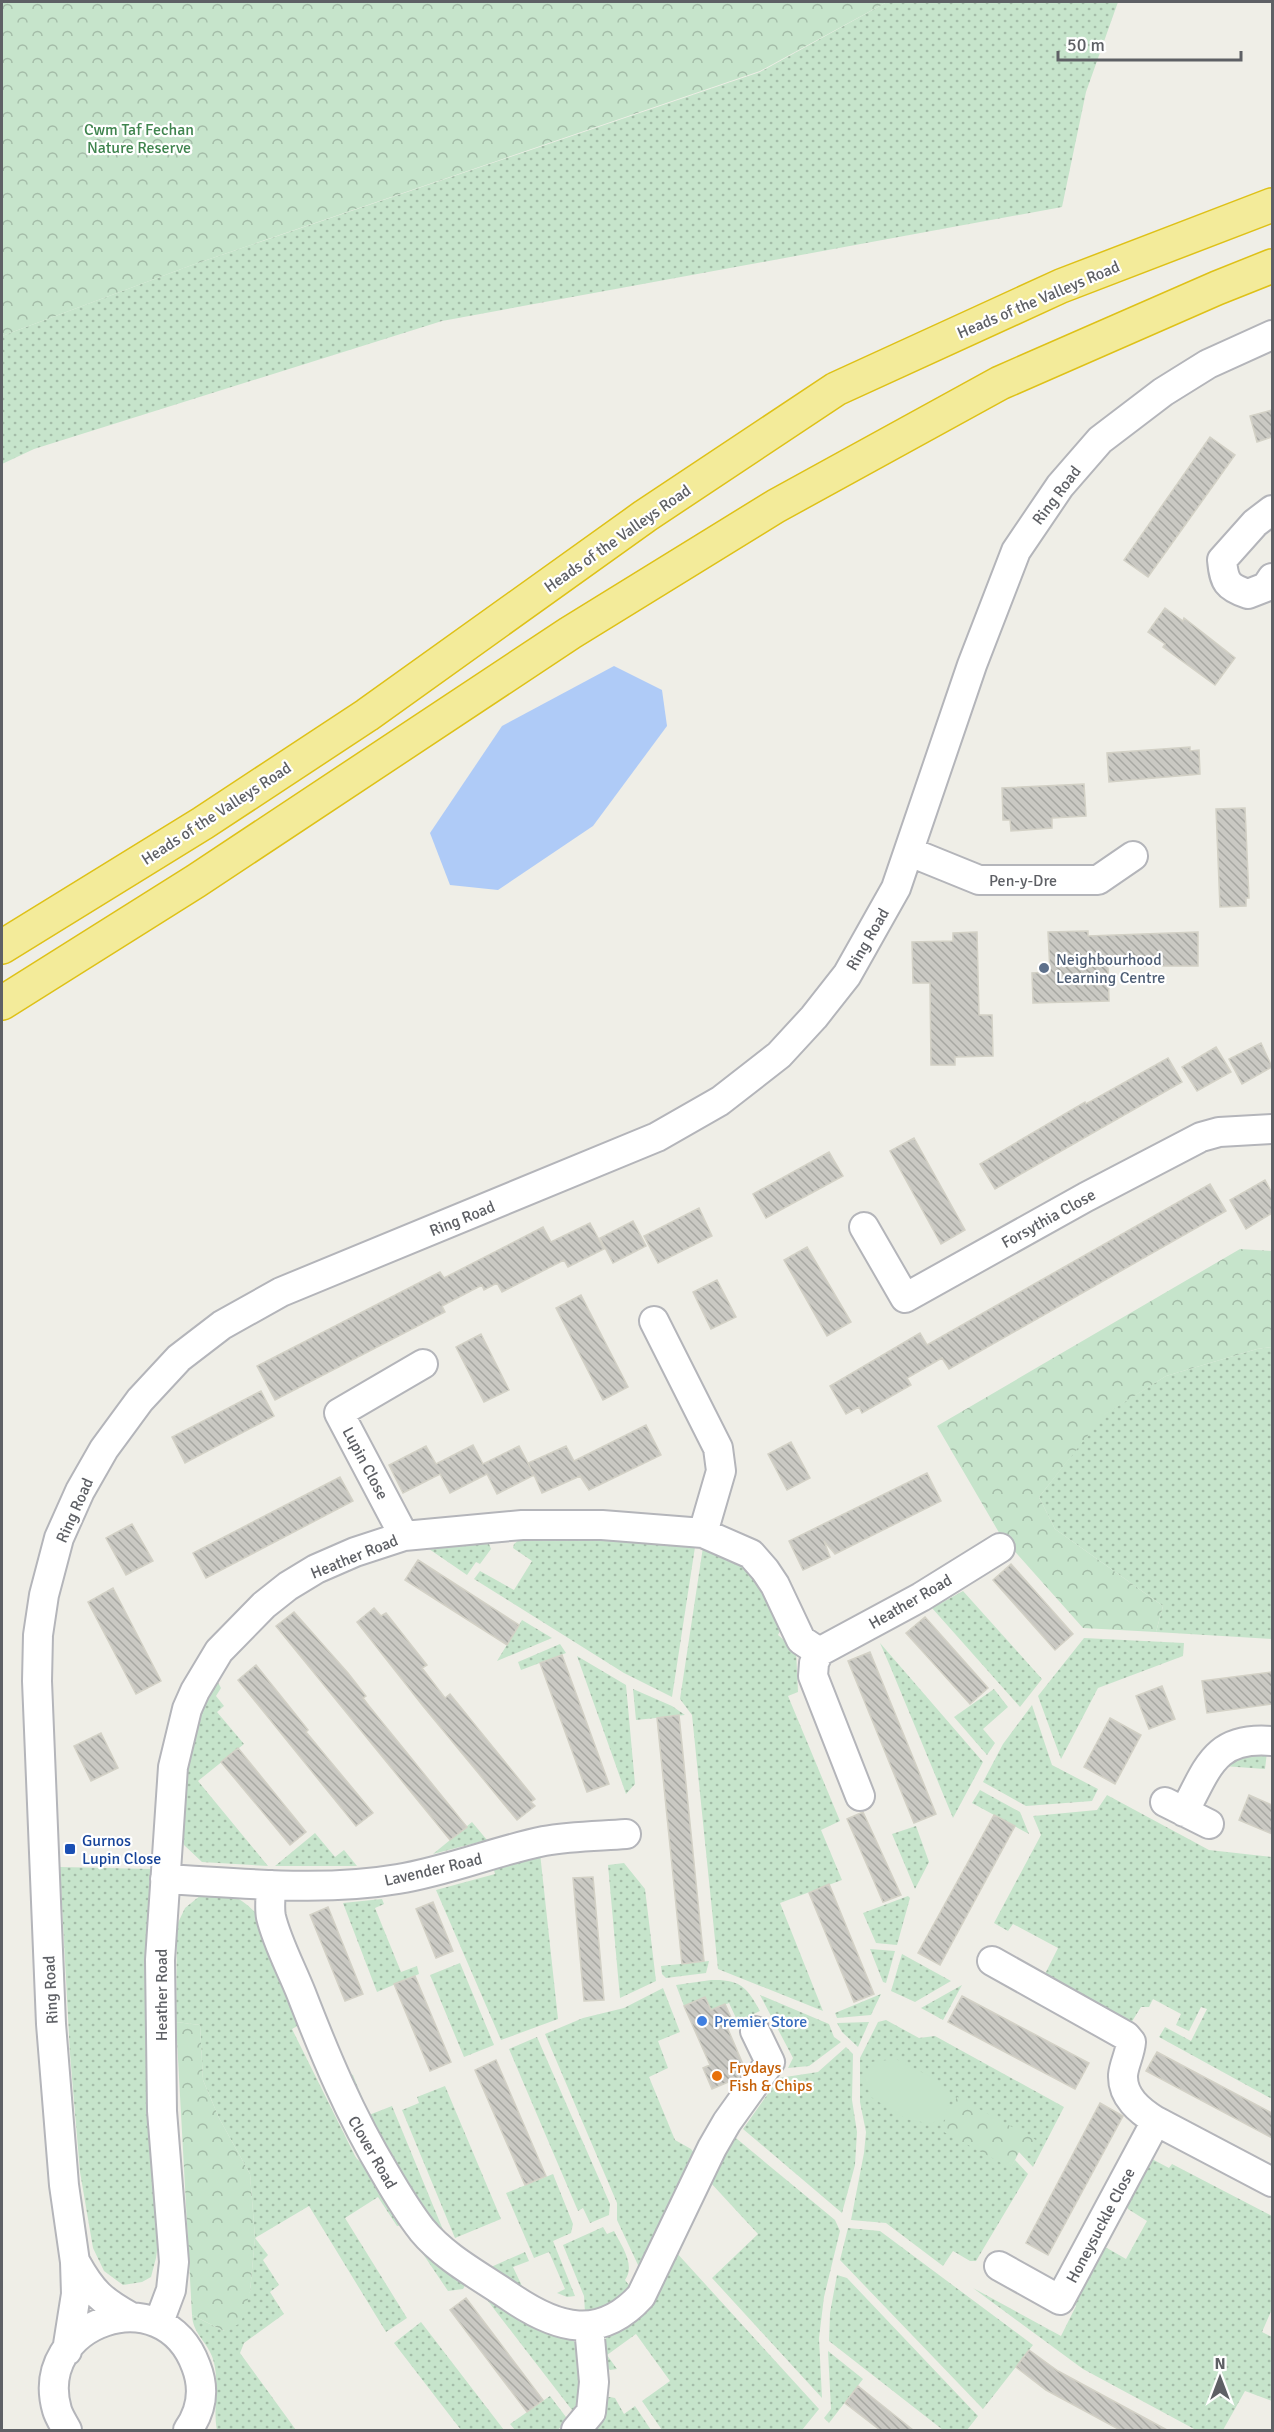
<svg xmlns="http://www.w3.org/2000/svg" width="1274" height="2432" font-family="Signika,sans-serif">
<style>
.grass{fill:url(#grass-dots)}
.forest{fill:url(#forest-crowns)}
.garden{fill:#c6e4cb}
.water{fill:#afcbf7}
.building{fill:url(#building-back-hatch);stroke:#d3d1c6;stroke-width:1.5}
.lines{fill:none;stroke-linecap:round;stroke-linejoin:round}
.minor-casing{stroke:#b4b5ba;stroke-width:32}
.highway-casing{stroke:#dec117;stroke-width:36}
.minor{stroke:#fff;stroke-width:28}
.highway{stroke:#f3eb9a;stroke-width:33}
.service-dot{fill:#5c6f8a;stroke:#fff;stroke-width:2}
.transit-dot{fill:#1a4fb4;stroke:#fff;stroke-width:2}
.shop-dot{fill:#3f7fe0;stroke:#fff;stroke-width:2}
.food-dot{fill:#e8710a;stroke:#fff;stroke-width:2}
.labels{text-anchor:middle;stroke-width:4.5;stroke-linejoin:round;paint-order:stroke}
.park-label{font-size:16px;fill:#3f844e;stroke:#fff}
.street-label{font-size:16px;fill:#5e6065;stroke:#fff}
.service-label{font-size:16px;fill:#4e5e75;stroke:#fff;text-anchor:start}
.transit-label{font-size:16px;fill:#164399;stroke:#fff;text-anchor:start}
.shop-label{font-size:16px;fill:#366cbe;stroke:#fff;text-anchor:start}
.food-label{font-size:16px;fill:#c56008;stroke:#fff;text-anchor:start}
</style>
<defs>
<pattern id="grass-dots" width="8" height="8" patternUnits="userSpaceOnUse" patternTransform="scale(1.5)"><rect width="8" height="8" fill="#c6e4cb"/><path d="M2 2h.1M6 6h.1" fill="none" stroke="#a4bca8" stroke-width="1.8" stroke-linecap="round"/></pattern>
<pattern id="forest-crowns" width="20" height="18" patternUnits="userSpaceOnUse" patternTransform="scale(1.5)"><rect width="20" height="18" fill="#c6e4cb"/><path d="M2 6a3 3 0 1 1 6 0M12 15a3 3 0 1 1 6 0" fill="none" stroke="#a4bca8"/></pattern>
<pattern id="building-back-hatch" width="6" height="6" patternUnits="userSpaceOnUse" patternTransform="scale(1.5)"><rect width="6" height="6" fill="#cac9c3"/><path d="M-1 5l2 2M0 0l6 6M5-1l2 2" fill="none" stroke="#a7a7a2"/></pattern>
</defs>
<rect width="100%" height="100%" fill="#efeee7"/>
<path class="grass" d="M887 2H1118L1086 92 1062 207 442 321 34 449 2 464V336L192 265 760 72Z
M1272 1347V1639L1156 1632 1163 1606 1055 1529 1039 1497 1103 1415 1166 1376 1257 1349Z
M553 1539 622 1540 695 1547 672 1697 624 1673 474 1579 480 1571 514 1590 532 1561 513 1548 514 1544 519 1540Z
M489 1544 491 1549 480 1564 476 1562 467 1575 429 1549 433 1546Z
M703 1547 754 1567 781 1629 778 1635 796 1650 798 1692 788 1696 840 1821 821 1830 842 1880 780 1903 823 2011 718 1969 692 1715 680 1699Z
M963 1591 1042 1679 1020 1707 932 1608Z
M522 1620 552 1638 497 1661Z
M1084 1638 1184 1643 1183 1656 1098 1688 1061 1759 1038 1696Z
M880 1643 983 1762 953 1818 890 1666Z
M560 1644 566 1653 521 1670 518 1662Z
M577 1656 626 1685 635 1784 626 1794Z
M216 1679 221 1688 216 1696 224 1706 217 1712 244 1744 198 1781 268 1866 202 1862 184 1845 181 1832 185 1768 193 1733Z
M633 1689 672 1706 685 1715 636 1720Z
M994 1689 1008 1707 983 1729 995 1743 987 1755 954 1717Z
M1032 1705 1052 1765 1098 1789 1092 1801 1026 1806 983 1782 1003 1744Z
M1267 1752 1265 1769 1223 1766 1233 1757Z
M980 1790 1020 1812 1029 1834 972 1803Z
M1107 1795 1209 1850 1272 1857V2099L1159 2037 1165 2027 1191 2041 1207 2009 1201 2007 1189 2031 1176 2025 1181 2014 1153 1999 1149 2007H1141L1131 2023 1044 1976 1058 1948 1013 1924 1008 1931 994 1923 1041 1835 1033 1816 1097 1810Z
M472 1822 487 1840 433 1854Z
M916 1826 929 1862 915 1889 892 1834Z
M315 1833 335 1857 344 1850 357 1866H275Z
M540 1853 558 2019 501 2040 436 1890 495 1874 493 1866Z
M624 1863 645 1889 656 1981 620 1998 608 1865Z
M60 1867 153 1869 146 2046 159 2236 156 2258 151 2277 142 2282 123 2285 104 2271 93 2248 80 2172 70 2054Z
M214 1893C235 1895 242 1899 257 1914L301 2024 292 2029 356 2158 374 2174 405 2225 397 2226 378 2197 345 2218 407 2318 386 2332 309 2206 255 2238 268 2255 263 2260 279 2285 270 2292 284 2314 244 2343 240 2353 296 2430H217C212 2406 222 2375 210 2352 203 2338 193 2332 192 2315L224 2331 250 2292 255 2238 250 2174 219 2118 203 2080 200 2025 176 2022 177 1925 185 1908 201 1895Z
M908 1896 910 1898 897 1945 876 1943 863 1913Z
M382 1899 384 1904 375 1908 401 1972 417 1966 419 1974 377 1992 343 1903Z
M870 1949 895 1951 886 1983 883 1982Z
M902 1954 951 1981 915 2002 891 1991Z
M709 1961 706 1973 666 1978 662 1974 661 1966Z
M460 1963 494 2045 464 2057 430 1975Z
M711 1980C740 1979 747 1987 760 2011L745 2018 748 2026 743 2033 729 2003 711 2010 705 1997 684 2006 676 1985Z
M962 1985 943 2020 921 2008Z
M663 1988 680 2032 658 2041 668 2068 649 2077 675 2140 691 2149 695 2154 636 2278 638 2265 617 2220V2203L545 2034 583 2018 624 2008Z
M881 1994 871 2015 837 2018 835 2013Z
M760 1995 829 2024 834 2037 841 2042 809 2066 788 2068 793 2058Z
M886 2020 919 2038 935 2036 1064 2107 1033 2167 1019 2152 958 2098 1011 2167 1015 2160 1028 2174 976 2261H970L953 2251 943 2266 886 2223 851 2220 864 2153 866 2132 860 2102V2058L878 2022Z
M869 2022 858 2047 842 2032 837 2023Z
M537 2037 610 2204 609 2215 590 2223 583 2208 578 2211 509 2049Z
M846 2047 853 2054 852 2100 857 2132 855 2165 842 2213 743 2129 779 2078 818 2072Z
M349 2073 353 2075 369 2115 392 2106 446 2237 430 2221 401 2183Z
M445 2086 501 2219 455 2238 402 2110 419 2103 417 2097Z
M731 2134 835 2220 840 2231 824 2297 819 2338 822 2398 712 2278 758 2234 709 2181Z
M1150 2158 1169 2168 1172 2164 1272 2216V2309L1262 2332 1272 2337V2401L1245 2391 1223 2430H1196L1083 2369 973 2288 1061 2336 1076 2306 1072 2302 1100 2248H1107L1126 2259 1147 2221 1128 2209 1126 2204Z
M553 2174 573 2224 571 2233 553 2241 575 2296 567 2297 557 2293 565 2289 549 2252 534 2258 506 2193Z
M603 2227 607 2234 614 2231C621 2245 636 2265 625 2280L632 2289 603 2309 585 2312 584 2296 563 2245Z
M848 2228 880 2231 1033 2345 983 2409 840 2260Z
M425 2248 467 2282 463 2289 448 2291 421 2251Z
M675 2251 819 2409 802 2430H662L642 2401 670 2381 636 2334 607 2355 617 2369 610 2370 603 2364 602 2352 606 2338Z
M525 2252 529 2261 513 2267 522 2286 520 2289 489 2270 491 2267Z
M837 2275 847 2278 978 2416 967 2430H943L829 2341 830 2313Z
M481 2292 566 2335 581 2347 586 2385 575 2414Z
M421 2322 504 2430H461L394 2343Z
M828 2351 863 2379 829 2423 824 2418 831 2409Z
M550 2396 569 2421 557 2430H515L510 2424Z
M610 2397 615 2398 624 2414 635 2406 651 2430H592L605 2398Z"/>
<path class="forest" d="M2 2H887L760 71 192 265 2 336Z
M1240 1249 1272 1251V1347L1257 1349 1166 1376 1104 1415 1039 1497 1055 1529 1163 1606 1156 1632 1083 1628 1001 1536 937 1426Z
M176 2022 200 2025 203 2080 219 2118 250 2174 255 2238 250 2292 241 2323 224 2331 192 2315Z
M957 2097 1036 2140 1027 2156 1019 2152 1011 2168 940 2130Z"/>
<path class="garden" d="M896 2059 939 2081 951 2097 946 2113 932 2124 906 2119 871 2097 864 2077 871 2062Z"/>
<path class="water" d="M614 666 662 690 667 726 593 826 498 890 450 885 430 833 502 726Z"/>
<path class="building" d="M1272 410V437L1257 442 1250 416Z
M1210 437 1235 455 1148 577 1124 560Z
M1165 608 1183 621 1184 618 1235 658 1215 685 1163 647 1165 644 1148 632Z
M1190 747V751L1199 750 1200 774 1109 782 1107 753Z
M1084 784 1086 816 1052 818V828L1011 831 1010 820H1003L1002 788Z
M1245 808 1249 898H1246V906L1220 907 1216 809Z
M1088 931V936L1198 932V966H1108L1109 1001 1033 1003 1032 973 1050 972 1048 932Z
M977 932 979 1015H992L993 1056 955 1057V1065H931L930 983H913L912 942 953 941V933Z
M1261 1043 1272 1067 1242 1084 1229 1059Z
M1216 1047 1231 1072 1197 1091 1182 1067Z
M1168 1058 1182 1082 995 1189 980 1164 1085 1102 1086 1104Z
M914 1138 965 1230 941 1244 890 1151Z
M829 1152 843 1176 766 1218 753 1194Z
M1265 1180 1272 1193V1213L1246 1229 1230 1200Z
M1210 1184 1226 1211 949 1369 942 1358 907 1378 911 1385 862 1413 859 1407 846 1414 830 1386 920 1333 927 1345Z
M699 1208 712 1236 658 1263 644 1236Z
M633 1221 646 1246 613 1263 600 1238Z
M590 1223 604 1249 568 1267 564 1260 502 1292 497 1283 484 1290 482 1285 442 1306 445 1312 275 1400 257 1366 440 1272 444 1278 543 1227 551 1242Z
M807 1247 851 1322 827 1336 784 1260Z
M717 1280 736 1317 711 1329 693 1292Z
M581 1295 628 1387 603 1400 556 1308Z
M481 1334 509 1390 484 1402 456 1347Z
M261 1391 274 1416 185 1463 172 1437Z
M646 1425 661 1455 589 1490 580 1476 542 1493 534 1475 497 1494 487 1474 450 1493 440 1474 403 1493 389 1465 426 1446 436 1464 473 1445 483 1464 519 1446 533 1473 528 1463 566 1446 574 1461Z
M791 1442 810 1478 787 1490 768 1454Z
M927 1473 941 1501 835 1554 824 1541 830 1557 803 1570 789 1541Z
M340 1477 353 1501 206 1578 193 1553Z
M132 1524 153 1561 126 1575 106 1538Z
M418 1560 519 1625 507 1645 405 1580Z
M1011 1564 1073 1634 1055 1650 993 1580Z
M113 1588 161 1681 136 1694 88 1602Z
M374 1608 381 1616 386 1613 427 1665 422 1668 445 1698 450 1694 535 1799 531 1802 535 1806 517 1820 423 1706 357 1622Z
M294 1612 348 1673 366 1696 363 1698 369 1706 467 1827 450 1840 276 1626Z
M925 1617 988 1688 970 1704 906 1633Z
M870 1652 936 1814 914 1823 848 1661Z
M562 1655 609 1784 587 1792 540 1663Z
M256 1665 308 1730 306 1732 373 1813 356 1826 238 1680Z
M1272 1672V1704L1207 1713 1202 1681Z
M1162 1686 1175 1719 1149 1729 1136 1696Z
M679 1715 704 1961 682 1964 657 1718Z
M1110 1718 1141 1735 1115 1784 1084 1767Z
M101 1733 118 1768 91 1781 74 1746Z
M238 1748 306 1832 290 1845 221 1762Z
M1249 1795 1272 1805V1834L1239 1820Z
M863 1812 901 1895 883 1902 847 1819Z
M994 1815 1015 1826 940 1965 918 1953Z
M593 1877 604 2000 584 2001 573 1878Z
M829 1884 874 1994 854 2002 809 1893Z
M433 1902 453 1951 436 1958 416 1909Z
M328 1907 363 1994 345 2001 310 1915Z
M415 1976 451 2062 430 2071 394 1984Z
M962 1996 1089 2063 1075 2089 948 2022Z
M705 1997 711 2010 725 2004 734 2024 727 2027 745 2069 738 2078 712 2089 703 2068 710 2065 684 2006Z
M1157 2052 1272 2113V2138L1146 2071Z
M496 2060 546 2176 525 2185 475 2070Z
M1100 2103 1123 2116 1048 2255 1026 2243Z
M466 2298 543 2400 527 2412 450 2310Z
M1029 2350 1058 2371 1167 2430H1120L1046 2390 1016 2367Z
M858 2386 913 2430H880L845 2403Z"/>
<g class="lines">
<g class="minor-casing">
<path id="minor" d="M1272 510 1255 523 1222 560C1224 582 1227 587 1248 594L1266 587 1272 578
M910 852 979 880H1098L1133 856
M864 1227 905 1298 1086 1197 1201 1137 1219 1132 1272 1129
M654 1321 718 1448 721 1471 703 1533
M404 1536 339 1413 423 1364
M819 1652 814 1663 813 1676 860 1796
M1165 1802 1209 1824
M1184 1812C1208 1768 1214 1736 1272 1741
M165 1879C242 1883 322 1892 398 1879 448 1871 495 1851 544 1841 571 1836 599 1836 626 1834
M271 1885C271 1895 269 1907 271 1917 277 1942 291 1968 301 1993 325 2055 350 2115 385 2173 396 2192 408 2212 422 2230 446 2259 482 2277 512 2298 558 2329 600 2341 641 2296L712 2148 727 2122 770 2062 755 2031
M992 1961 1126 2036 1131 2042C1130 2054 1124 2064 1123 2075 1122 2097 1140 2111 1156 2121
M76 2263C92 2292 102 2301 131 2317
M999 2266 1060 2300 1156 2121 1272 2182
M159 2322 171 2290 174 2262 162 2111 160 1960 173 1767 187 1709 195 1691 219 1651 264 1605 288 1586 316 1569 355 1552 404 1536 522 1525H602L703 1533 751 1554 765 1570 775 1585 801 1640 819 1652 921 1597 1000 1548
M67 2351 76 2294 75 2262 64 2185 51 2024 37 1681 38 1635 44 1595 59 1538 80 1491 104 1449 140 1400 179 1358 222 1325 281 1292 657 1137 720 1101 779 1055 814 1017 847 975 896 888 972 665 1016 551 1060 486 1100 440 1163 392 1208 364 1272 335
M67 2430C64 2424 59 2417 57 2410 32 2323 163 2276 196 2366 205 2389 202 2410 188 2430
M576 2430 591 2412 594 2382 589 2327"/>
</g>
<g class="highway-casing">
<path id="highway" d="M2 947 203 823 367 715 645 516 836 389 1061 286 1272 205
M2 1003 196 881 570 633 776 506 1000 383 1217 288 1272 266"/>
</g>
<use href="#minor" class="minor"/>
<use href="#highway" class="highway"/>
</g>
<circle class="service-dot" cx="1044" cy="968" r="6"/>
<rect class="transit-dot" x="64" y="1843" width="12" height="12" rx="3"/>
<circle class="shop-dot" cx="702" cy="2021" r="6"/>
<circle class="food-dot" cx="717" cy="2076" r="6"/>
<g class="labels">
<g class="park-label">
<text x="139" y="135">Cwm Taf Fechan<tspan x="139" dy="18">Nature Reserve</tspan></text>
</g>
<g class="street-label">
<text transform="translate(1038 299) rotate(-23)" y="6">Heads of the Valleys Road</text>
<text transform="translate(1056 495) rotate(-53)" y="6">Ring Road</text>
<text transform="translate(617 538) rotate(-35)" y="6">Heads of the Valleys Road</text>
<text transform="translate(216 813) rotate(-33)" y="6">Heads of the Valleys Road</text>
<text x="1023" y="886">Pen-y-Dre</text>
<text transform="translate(867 939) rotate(-60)" y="6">Ring Road</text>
<text transform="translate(462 1218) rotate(-22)" y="6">Ring Road</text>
<text transform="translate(1048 1218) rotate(-29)" y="6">Forsythia Close</text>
<text transform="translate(366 1463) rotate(62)" y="6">Lupin Close</text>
<text transform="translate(74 1510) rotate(-66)" y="6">Ring Road</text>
<text transform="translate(354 1556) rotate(-22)" y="6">Heather Road</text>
<text transform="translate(910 1601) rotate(-30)" y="6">Heather Road</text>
<text transform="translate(433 1869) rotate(-13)" y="6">Lavender Road</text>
<text transform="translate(50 1990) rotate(-93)" y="6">Ring Road</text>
<text transform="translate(161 1995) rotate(-90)" y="6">Heather Road</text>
<text transform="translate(373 2152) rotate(60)" y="6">Clover Road</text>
<text transform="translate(1100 2225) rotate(-62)" y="6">Honeysuckle Close</text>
</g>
<g class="service-label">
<text x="1056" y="965">Neighbourhood<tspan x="1056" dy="18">Learning Centre</tspan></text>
</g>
<g class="transit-label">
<text x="82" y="1846">Gurnos<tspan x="82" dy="18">Lupin Close</tspan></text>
</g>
<g class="shop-label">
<text x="714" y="2027">Premier Store</text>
</g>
<g class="food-label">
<text x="729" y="2073">Frydays<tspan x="729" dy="18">Fish &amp; Chips</tspan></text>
</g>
</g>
<rect width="1274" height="2432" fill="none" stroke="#5e6065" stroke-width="6"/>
<g transform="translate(1220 2378)" stroke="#ffffff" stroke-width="4.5" paint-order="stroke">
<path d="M0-4.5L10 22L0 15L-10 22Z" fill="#5e6065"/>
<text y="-9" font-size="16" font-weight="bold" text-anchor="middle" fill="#5e6065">N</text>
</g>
<path d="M1058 51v9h183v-9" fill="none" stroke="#5e6065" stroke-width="3"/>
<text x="1067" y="51" font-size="18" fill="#5e6065" stroke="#ffffff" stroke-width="4.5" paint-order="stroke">50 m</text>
</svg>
